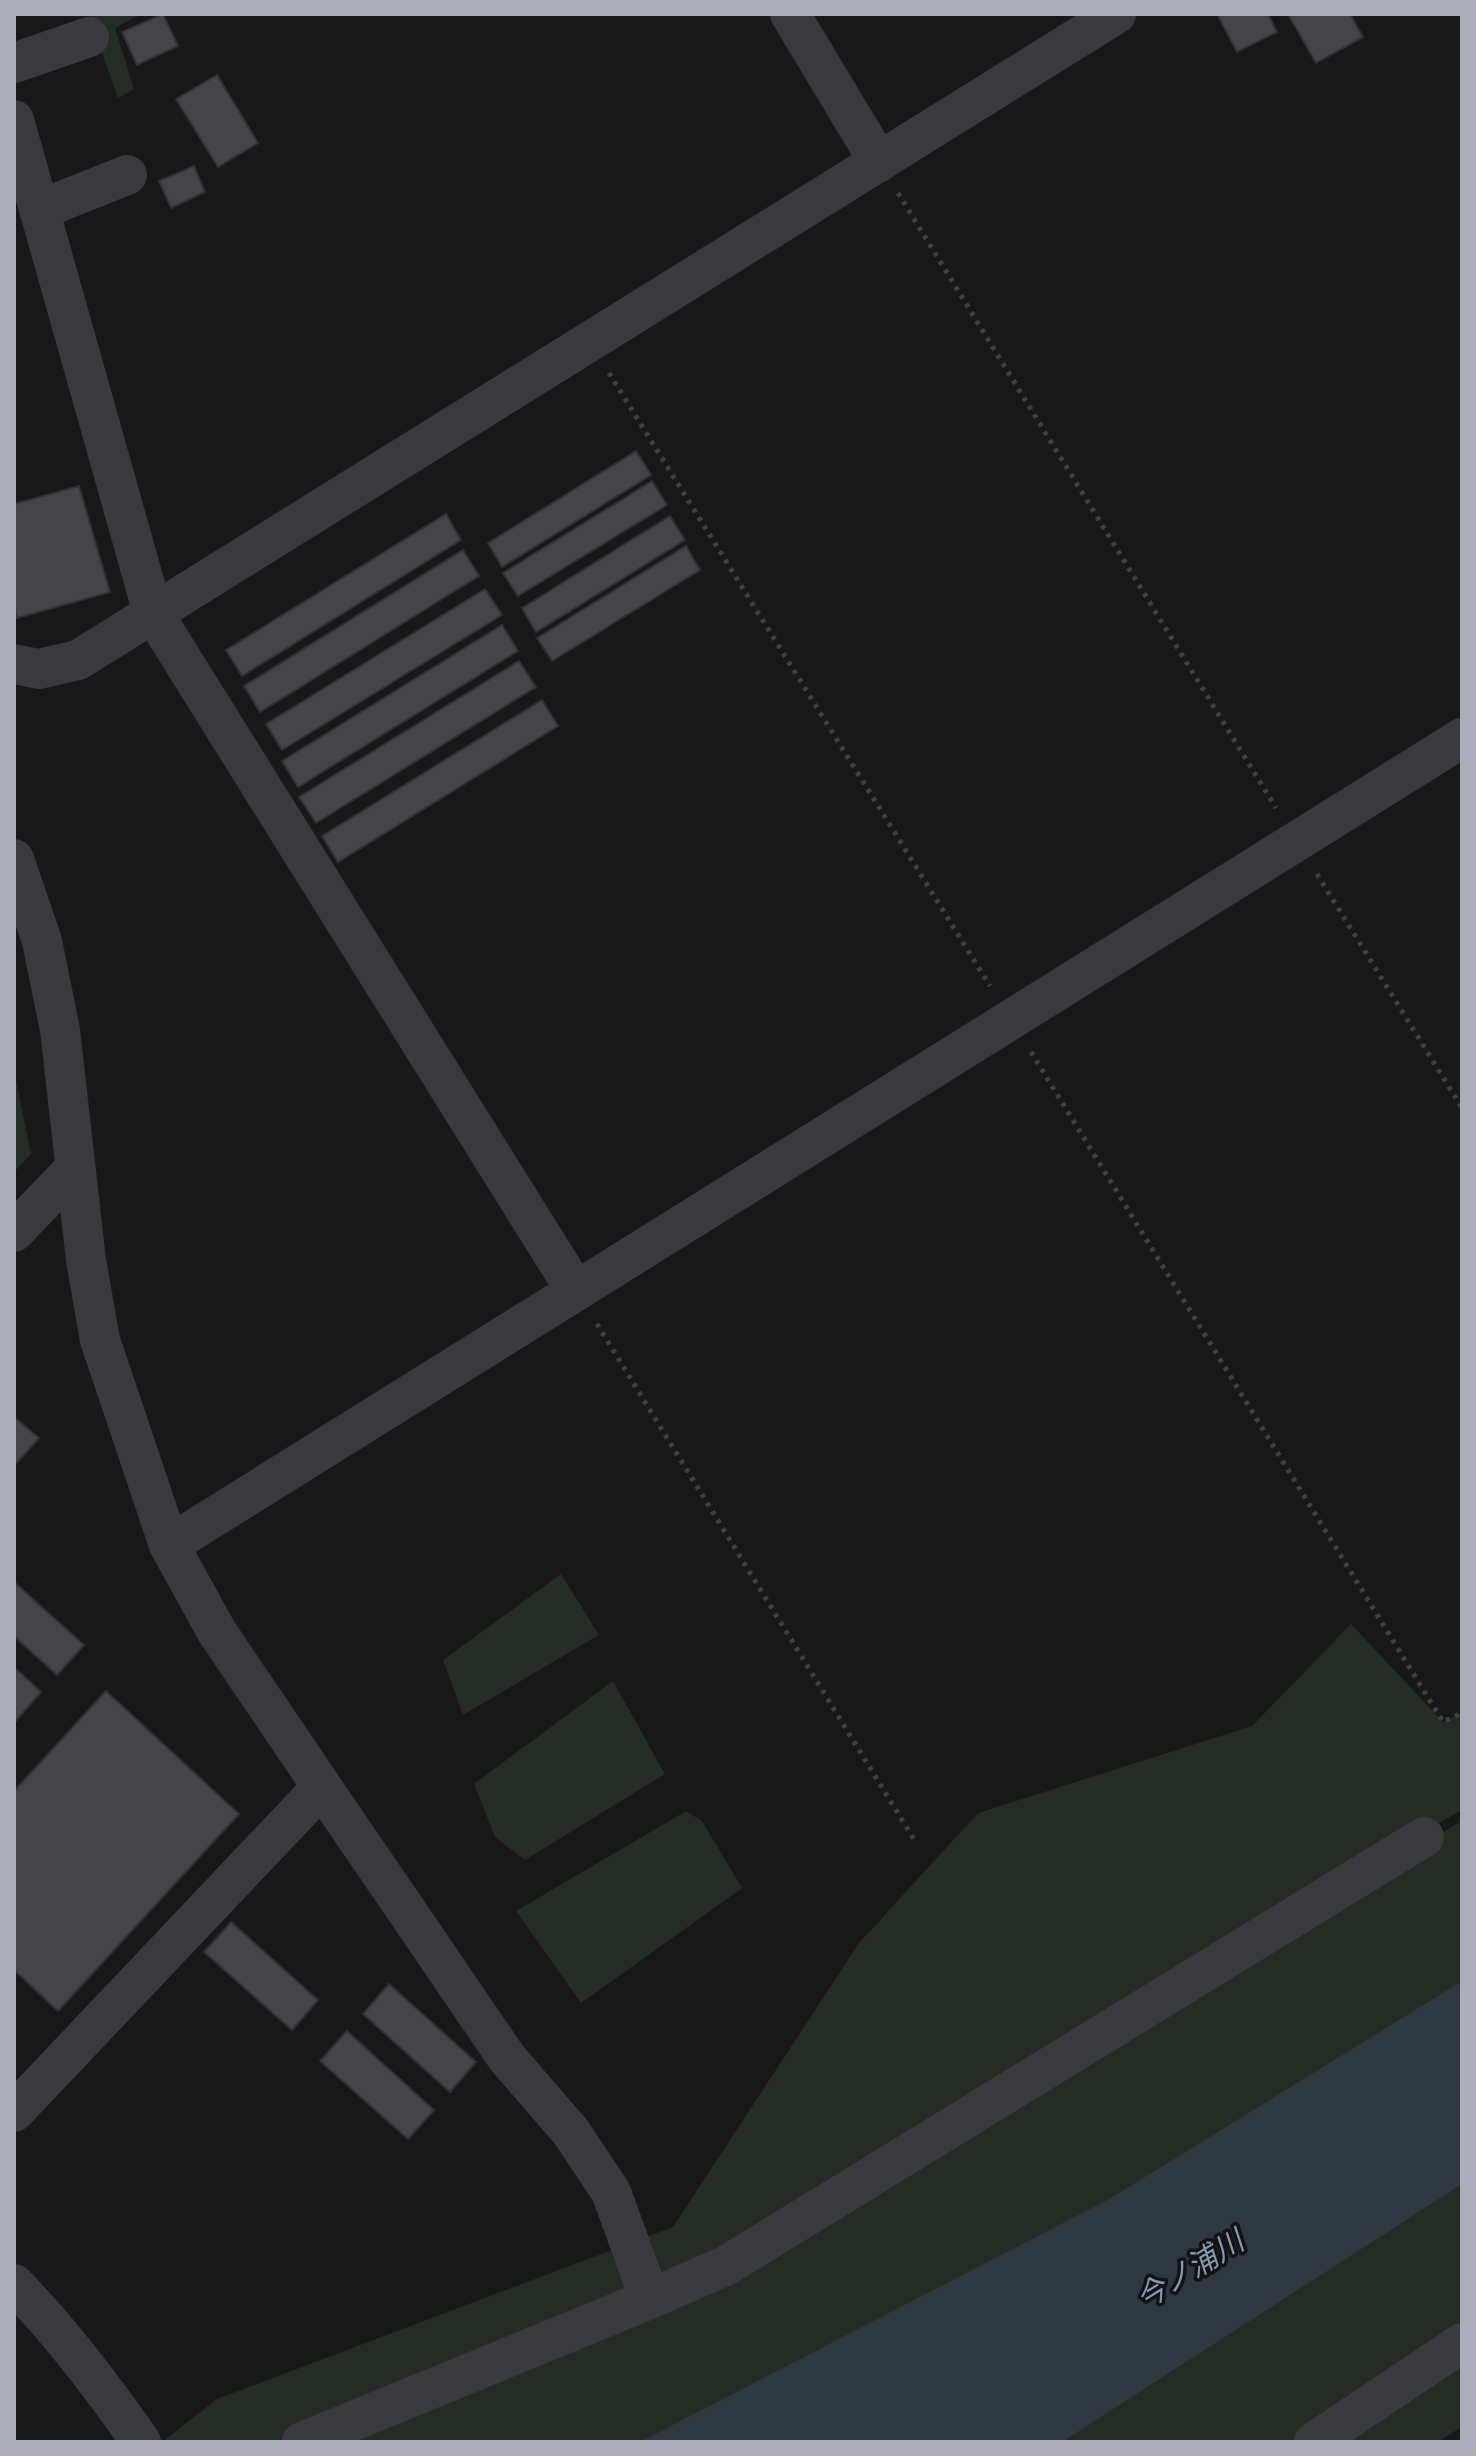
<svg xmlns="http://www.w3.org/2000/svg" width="1476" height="2456" font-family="'Alegreya Sans','Noto Sans JP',sans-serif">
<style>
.green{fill:#242c25}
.water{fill:#30383f}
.building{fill:#454549;stroke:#323235;stroke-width:2}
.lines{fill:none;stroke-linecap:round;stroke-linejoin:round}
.path{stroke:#3f4045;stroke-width:5;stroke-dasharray:4 6;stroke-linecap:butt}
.minor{stroke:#39393e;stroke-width:40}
.labels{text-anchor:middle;stroke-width:7;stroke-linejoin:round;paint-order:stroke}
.water-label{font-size:30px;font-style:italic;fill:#849ab1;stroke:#131314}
</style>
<rect width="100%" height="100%" fill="#181819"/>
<path class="green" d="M88 14H141L115 28 134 89 118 98Z
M14 1070 31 1154 14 1172Z
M561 1574 599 1635 463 1715 443 1660Z
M1351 1624 1443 1722 1462 1713V1810L1413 1838 1412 1851 1462 1821V2427L1437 2442H162L217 2399 673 2227 859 1943 978 1813 1252 1726Z
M613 1681 665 1774 525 1860 495 1837 474 1784Z
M686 1811 702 1821 742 1888 581 2003 516 1911Z"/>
<path class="water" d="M1462 1981V2184L1062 2442H640L1111 2198Z"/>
<path class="building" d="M163 14 178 46 137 65 122 32Z
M1217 14H1268L1277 32 1237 52Z
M1288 14H1350L1363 37 1316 63Z
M217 75 258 143 218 167 176 99Z
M194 166 205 192 171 208 159 181Z
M636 451 651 475 502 567 488 543Z
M652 481 667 505 518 596 503 573Z
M79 486 110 592 17 618 14 607V504Z
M446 514 461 540 242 676 226 650Z
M670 516 685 540 536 632 522 608Z
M686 546 700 570 552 661 537 638Z
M463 550 479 576 260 712 244 686Z
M485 589 502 615 282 750 266 724Z
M502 625 518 651 298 787 282 761Z
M519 661 536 687 316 823 299 797Z
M542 700 558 726 338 862 322 836Z
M14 1417 39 1438 14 1466Z
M14 1582 84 1645 57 1675 14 1636Z
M14 1667 41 1692 15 1722 14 1720Z
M106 1691 239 1814 58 2011 14 1970V1791Z
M231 1922 318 2000 292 2030 204 1952Z
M389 1984 476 2062 450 2092 363 2014Z
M347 2031 434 2110 408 2139 320 2061Z"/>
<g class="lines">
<path class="path" d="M898 193 1276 808
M609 373 990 986
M1317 874 1462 1108
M1031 1052 1443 1722 1462 1713
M597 1324 915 1841"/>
<path class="minor" d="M790 14 879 162
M14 63 89 37
M14 120 153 613 576 1291
M39 210 127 175
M14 664 39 669 78 660 1116 14
M14 859 42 941 60 1030 86 1260 100 1340 169 1545 217 1632 322 1787 507 2058 571 2132 611 2192 650 2299
M14 1232 75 1168
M169 1545 1462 738
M14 2112 322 1787
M14 2284C62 2333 102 2386 141 2442
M302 2442 650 2299 727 2265 1424 1837
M1314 2442 1462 2343"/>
</g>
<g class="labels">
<g class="water-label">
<text transform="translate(1190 2270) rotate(-32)" y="10">今ノ浦川</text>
</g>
</g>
<rect width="1476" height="2456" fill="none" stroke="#abaeb8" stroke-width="32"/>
</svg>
